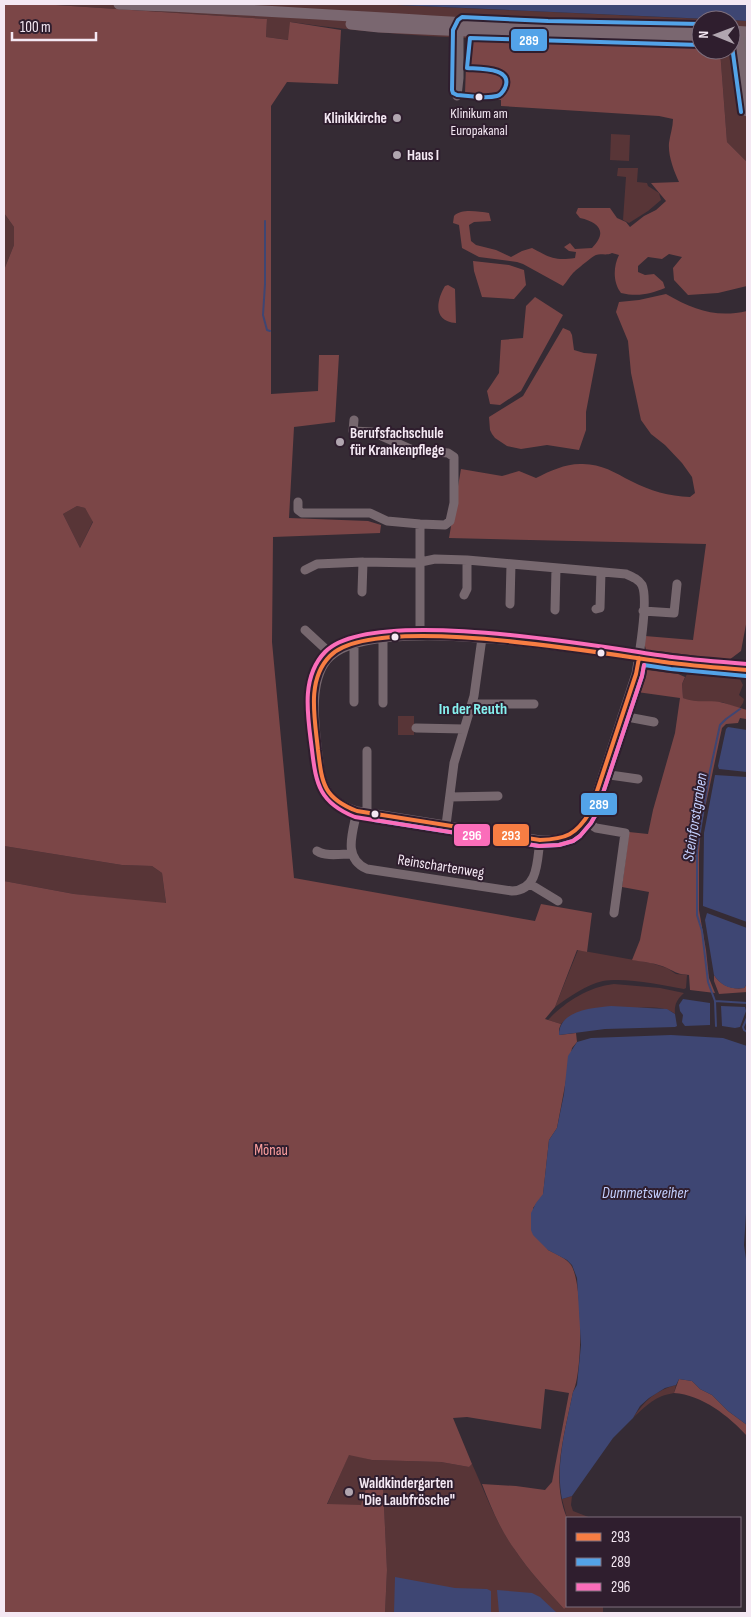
<svg xmlns="http://www.w3.org/2000/svg" width="751" height="1617" font-family="'Sofia Sans Condensed',sans-serif">
<style>
.green{fill:#583537}
.forest{fill:#7b4647;fill-rule:evenodd}
.water{fill:#3e4673}
.lines{fill:none;stroke-linecap:round;stroke-linejoin:round}
.stream{stroke:#3e4673;stroke-width:2}
.minor{stroke:#77686f;stroke-width:9}
.major{stroke:#7a6770;stroke-width:11}
.bus-1-casing{stroke:#2f1e2e;stroke-width:8}
.bus-2-casing{stroke:#2f1e2e;stroke-width:8}
.bus-3-casing{stroke:#2f1e2e;stroke-width:8}
.bus-1{stroke:#f77d43;stroke-width:4}
.bus-2{stroke:#53a3e8;stroke-width:4}
.bus-3{stroke:#fb6dba;stroke-width:4}
.bus-dot{fill:#f4e8f3;stroke:#2f1e2e;stroke-width:2}
.poi-dot{fill:#b1a6b0;stroke:#2f1e2e;stroke-width:2}
.labels{text-anchor:middle;stroke-width:4;stroke-linejoin:round;paint-order:stroke}
.bus-label{font-size:14px;fill:#f4e8f3;stroke:#2f1e2e}
.poi-label{font-size:15px;font-weight:bold;fill:#f4e8f3;stroke:#2f1e2e;text-anchor:start}
.street-label{font-size:15px;fill:#f4e8f3;stroke:#2f1e2e}
.park-label{font-size:15px;fill:#ffa1a0;stroke:#2f1e2e}
.neighbourhood-label{font-size:16px;font-weight:bold;fill:#86f2f0;stroke:#2f1e2e}
.water-label{font-size:16px;font-style:italic;fill:#c3cffe;stroke:#2f1e2e}
.line-badge{stroke:#2f1e2e;stroke-width:2}
.badge-label{font-size:14px;text-anchor:middle;font-weight:bold;fill:#fff}
</style>
<rect width="100%" height="100%" fill="#352b34"/>
<path class="green" d="M41 4H376L725 20H701V45C564 41 426 42 291 22L289 40 266 37 267 19Z
M731 20 747 21V162L727 142 720 50H731Z
M611 134 630 135 629 161 610 160Z
M618 168H638L637 182 647 183 648 186 659 193 661 200 648 211 629 223 623 220 626 177 617 176Z
M4 213 14 227V245L4 270Z
M77 506 85 508 93 521 80 548 63 514Z
M687 674 740 679 743 685 739 695 744 699 743 703 739 709 722 702H692L683 698 682 684Z
M398 716H414V735H398Z
M4 846 122 865 152 866 162 873 166 904 74 894 4 881Z
M578 950 651 963 667 968 676 974 687 975 686 988 684 989C662 985 625 977 603 981 586 985 569 997 555 1007Z
M614 984 660 988 684 993C677 999 674 1005 675 1014 658 998 589 1016 565 1020L561 1024 548 1020C565 1002 588 987 614 984Z
M676 1385 674 1393C655 1396 647 1405 633 1418 644 1401 656 1390 676 1385Z
M349 1454 372 1460 441 1462 469 1467 472 1464C485 1492 496 1524 515 1550 529 1571 547 1590 564 1609L568 1606H603V1613H385L387 1570 383 1485 361 1505H327Z
M572 1496 571 1505 573 1511 591 1518H567L562 1499Z"/>
<path class="forest" d="M4 4H41L267 19 266 37 288 40 290 22 341 30 338 84 287 82 271 106V394L318 391 319 355H339L335 422 294 427 289 518 368 521 381 525 380 533 273 537 272 642 294 878 535 921 541 904 592 913 587 952 577 950 555 1007 545 1019 561 1024 559 1029V1035L576 1033 577 1042 572 1048 557 1128 549 1140 543 1195 533 1208 548 1250C556 1254 566 1258 571 1265 583 1283 583 1372 573 1392 565 1433 550 1478 567 1518L568 1606 564 1609C547 1590 529 1571 515 1550 500 1530 491 1507 482 1484L516 1486 545 1490 552 1482 569 1393 545 1389 541 1429 467 1417 453 1418 472 1464 469 1467 441 1462 372 1460 349 1455 327 1504 361 1505 369 1479 377 1477 383 1485 387 1570 385 1613H4V881L74 894 166 903 162 873 152 866 122 865 4 846V270L14 245V227L4 213ZM77 506 85 508 93 522 80 548 63 514Z
M477 38 701 45V50H720L727 142 747 162V286L718 293 688 295 674 280 673 268 682 257 669 254 662 259 648 257 638 266V272L645 275 654 274 663 282 665 288C650 294 638 297 621 293 613 283 613 267 619 255L612 253C606 256 601 253 596 255 594 255 575 271 573 273 569 277 567 282 563 286L523 264 517 262 479 257 462 248 459 225 453 223 454 216C462 208 479 212 489 213L491 221 474 222 469 225 471 241 476 245 496 250 511 257 522 251 532 248C549 257 554 261 575 258L576 252 569 251 564 247 570 243 575 249 592 248C608 232 599 222 580 218L576 213 578 208H610L617 218 626 222 630 227 644 216 656 210 666 201 651 183 679 182C674 171 668 156 669 143 670 135 673 127 673 119L659 116 501 106V100L471 98V93H465L467 39Z
M473 261 509 265 524 270 526 285 514 299 482 297 474 271Z
M448 285 455 289 456 323C433 322 436 301 445 286Z
M666 294C694 310 716 318 747 311V619L741 651 729 660 657 651 652 652 646 650 645 646V636L693 640 706 544 449 538 461 469 502 476 519 471 536 478C550 471 565 464 580 464 600 463 614 472 631 481 650 491 669 496 690 497L695 493 692 477 682 463 665 445 651 434 641 420 631 373 628 341 616 312 619 302 639 300Z
M535 297 563 315 521 391 500 405 490 404 487 391 499 373 501 340 523 338 526 306Z
M563 328 570 331 572 335 574 350 584 353 597 354 586 412V430L579 450 547 445 521 449 507 446 495 438 492 434 490 430 489 417 523 396Z
M647 670 678 674 685 677 682 684 683 698C697 704 710 699 724 703 732 705 739 708 747 710L746 719 740 718 738 723 726 724 722 728 701 827 699 853V910L706 950 709 978 715 993 690 990 689 975C678 974 677 973 667 968 656 963 644 962 632 960L640 940 649 892 622 887 629 832 648 834 653 810 675 733 680 698 637 692 643 673Z
M714 975C720 985 732 990 744 988L747 984V992L719 994 714 981Z
M679 1379 692 1381 700 1389 712 1395 728 1411 747 1425V1436C729 1416 702 1395 674 1393Z"/>
<path class="water" d="M376 4H747V21L731 20Z
M728 727 747 730V772L719 769 718 766 726 729Z
M715 775 747 777V922L703 906 704 833Z
M707 913 747 928V984L744 988C731 990 721 986 714 975L705 920Z
M683 999 710 1003V1025L685 1026 682 1022 683 1015 680 1011 679 1005Z
M611 1006 667 1009 675 1014 677 1026 675 1027 605 1029 559 1035C559 1010 592 1008 611 1006Z
M721 1006 745 1007 746 1011 740 1027 735 1028 722 1026Z
M671 1035 723 1038 747 1046V1198L744 1245 747 1266V1425L728 1411 712 1395 700 1389 692 1381 679 1379 676 1385 665 1388 649 1398 640 1406 633 1418 613 1438 572 1496 562 1499C555 1464 566 1427 573 1392L577 1385 581 1345 577 1278 572 1265 567 1260 548 1250 533 1235 531 1230V1213L536 1203 543 1194 549 1140 557 1128 564 1094 568 1056 577 1042 591 1038Z
M395 1577 455 1588 487 1589 491 1591V1613H394Z
M497 1590 532 1593 540 1597 557 1613H499Z"/>
<g class="lines">
<path class="stream" d="M265 221V284L263 315 267 330 270 331
M715 1001 747 1003
M747 1018 743 1027 744 1030 747 1032
M716 1026 715 1001 708 982 702 931 697 915V849L710 771 720 725 726 719 740 709"/>
<path class="minor" d="M745 41 747 56
M457 96 459 78V31
M298 502V510L302 513H370L387 521 420 524 445 525 450 521 454 503V457L448 453 413 450 372 432 353 431 354 420
M420 524V636
M305 570 317 564 363 562 416 563 435 559 467 560 626 574C633 577 638 579 642 585 649 600 639 656 636 674L594 802C582 832 574 840 540 840L357 811C336 805 324 794 320 772 317 741 307 691 324 664 357 610 570 649 627 655 666 664 707 667 747 670
M362 592 363 562
M464 595 467 589V560
M510 604 511 564
M596 609 600 608 601 572
M555 610 556 568
M643 611 674 613 677 584
M305 630 331 654
M354 702V644
M383 703V638
M472 704H534
M622 716 654 722
M416 728 464 729
M603 774 638 779
M450 797 498 796
M357 811C353 832 342 858 367 869L512 891C539 890 537 860 540 840
M367 813V751
M585 821 596 828 625 833 614 913
M446 825 454 763 474 696 482 638
M317 851C326 857 341 854 352 854
M530 884 558 901"/>
<path class="major" d="M119 4C254 9 388 19 523 26 582 29 642 28 701 30
M351 24 379 27 551 35 701 39
M731 31 747 32
M738 40 747 111"/>
<g class="bus-1-casing">
<path id="bus-1" d="M639 658 636 674 590 812C576 835 566 839 540 840L357 811C323 798 322 783 318 750 315 719 306 680 330 656 374 611 608 655 672 663 697 666 722 668 747 670"/>
</g>
<g class="bus-2-casing">
<path id="bus-2" d="M701 45 470 38 467 68C478 69 514 67 505 88 503 92 501 95 497 96 485 99 469 96 457 95L453 93 452 90 453 30 458 20 462 17 548 21 701 24
M731 46H732L741 112
M374 820 539 846 559 845 573 841 580 836 591 823 596 814 642 676 644 665 671 669 746 676"/>
</g>
<g class="bus-3-casing">
<path id="bus-3" d="M644 665 642 676 596 814 591 823 580 836 573 841 559 845 539 846 355 817C320 803 316 785 312 750 308 717 300 678 325 652 371 604 606 648 672 657 697 660 722 662 747 664"/>
</g>
<use href="#bus-1" class="bus-1"/>
<use href="#bus-2" class="bus-2"/>
<use href="#bus-3" class="bus-3"/>
</g>
<g class="bus-dot">
<circle cx="479" cy="97" r="4.5"/>
<circle cx="395" cy="637" r="4.5"/>
<circle cx="601" cy="653" r="4.5"/>
<circle cx="375" cy="814" r="4.5"/>
</g>
<g class="poi-dot">
<circle cx="397" cy="118" r="5"/>
<circle cx="397" cy="155" r="5"/>
<circle cx="340" cy="442" r="5"/>
<circle cx="349" cy="1492" r="5"/>
</g>
<g class="labels">
<g class="bus-label">
<text x="479" y="118">Klinikum am<tspan x="479" dy="17">Europakanal</tspan></text>
</g>
<g class="poi-label">
<text x="387" y="123" text-anchor="end">Klinikkirche</text>
<text x="407" y="160">Haus I</text>
<text x="350" y="438">Berufsfachschule<tspan x="350" dy="17">für Krankenpflege</tspan></text>
<text x="359" y="1488">Waldkindergarten<tspan x="359" dy="17">"Die Laubfrösche"</tspan></text>
</g>
<g class="street-label">
<text transform="translate(441 866) rotate(9)" y="5">Reinschartenweg</text>
</g>
<g class="park-label">
<text x="271" y="1155">Mönau</text>
</g>
<g class="neighbourhood-label">
<text x="473" y="714">In der Reuth</text>
</g>
<g class="water-label">
<text transform="translate(694 817) rotate(-81)" y="6">Steinforstgraben</text>
<text x="645" y="1198">Dummetsweiher</text>
</g>
</g>
<g class="line-badge">
<rect x="510" y="28" width="38" height="24" rx="5" fill="#53a3e8"/>
<rect x="580" y="792" width="38" height="24" rx="5" fill="#53a3e8"/>
<rect x="492" y="823" width="38" height="24" rx="5" fill="#f77d43"/>
<rect x="453" y="823" width="38" height="24" rx="5" fill="#fb6dba"/>
</g>
<g class="badge-label">
<text x="529" y="45">289</text>
<text x="599" y="809">289</text>
<text x="511" y="840">293</text>
<text x="472" y="840">296</text>
</g>
<rect width="751" height="1617" fill="none" stroke="#f4e8f3" stroke-width="10"/>
<rect x="566" y="1517" width="175" height="90" fill="#2f1e2e" stroke="#7e6f7d"/>
<rect x="576" y="1533" width="25" height="8" fill="#f77d43" stroke="#7e6f7d"/>
<text x="611" y="1542" font-size="15" fill="#f4e8f3">293</text>
<rect x="576" y="1558" width="25" height="8" fill="#53a3e8" stroke="#7e6f7d"/>
<text x="611" y="1567" font-size="15" fill="#f4e8f3">289</text>
<rect x="576" y="1583" width="25" height="8" fill="#fb6dba" stroke="#7e6f7d"/>
<text x="611" y="1592" font-size="15" fill="#f4e8f3">296</text>
<g transform="translate(716 35) rotate(271)"><circle r="24" fill="#2f1e2e" stroke="#7e6f7d"/>
<path d="M0-4L9 19L0 12L-9 19Z" fill="#b1a6b0"/>
<text y="-8" font-size="14" font-weight="bold" text-anchor="middle" fill="#f4e8f3">N</text>
</g>
<path d="M12 32v8h84v-8" fill="none" stroke="#f4e8f3" stroke-width="2.5"/>
<text x="20" y="32" font-size="15" fill="#f4e8f3" stroke="#2f1e2e" stroke-width="4" paint-order="stroke">100 m</text>
</svg>
